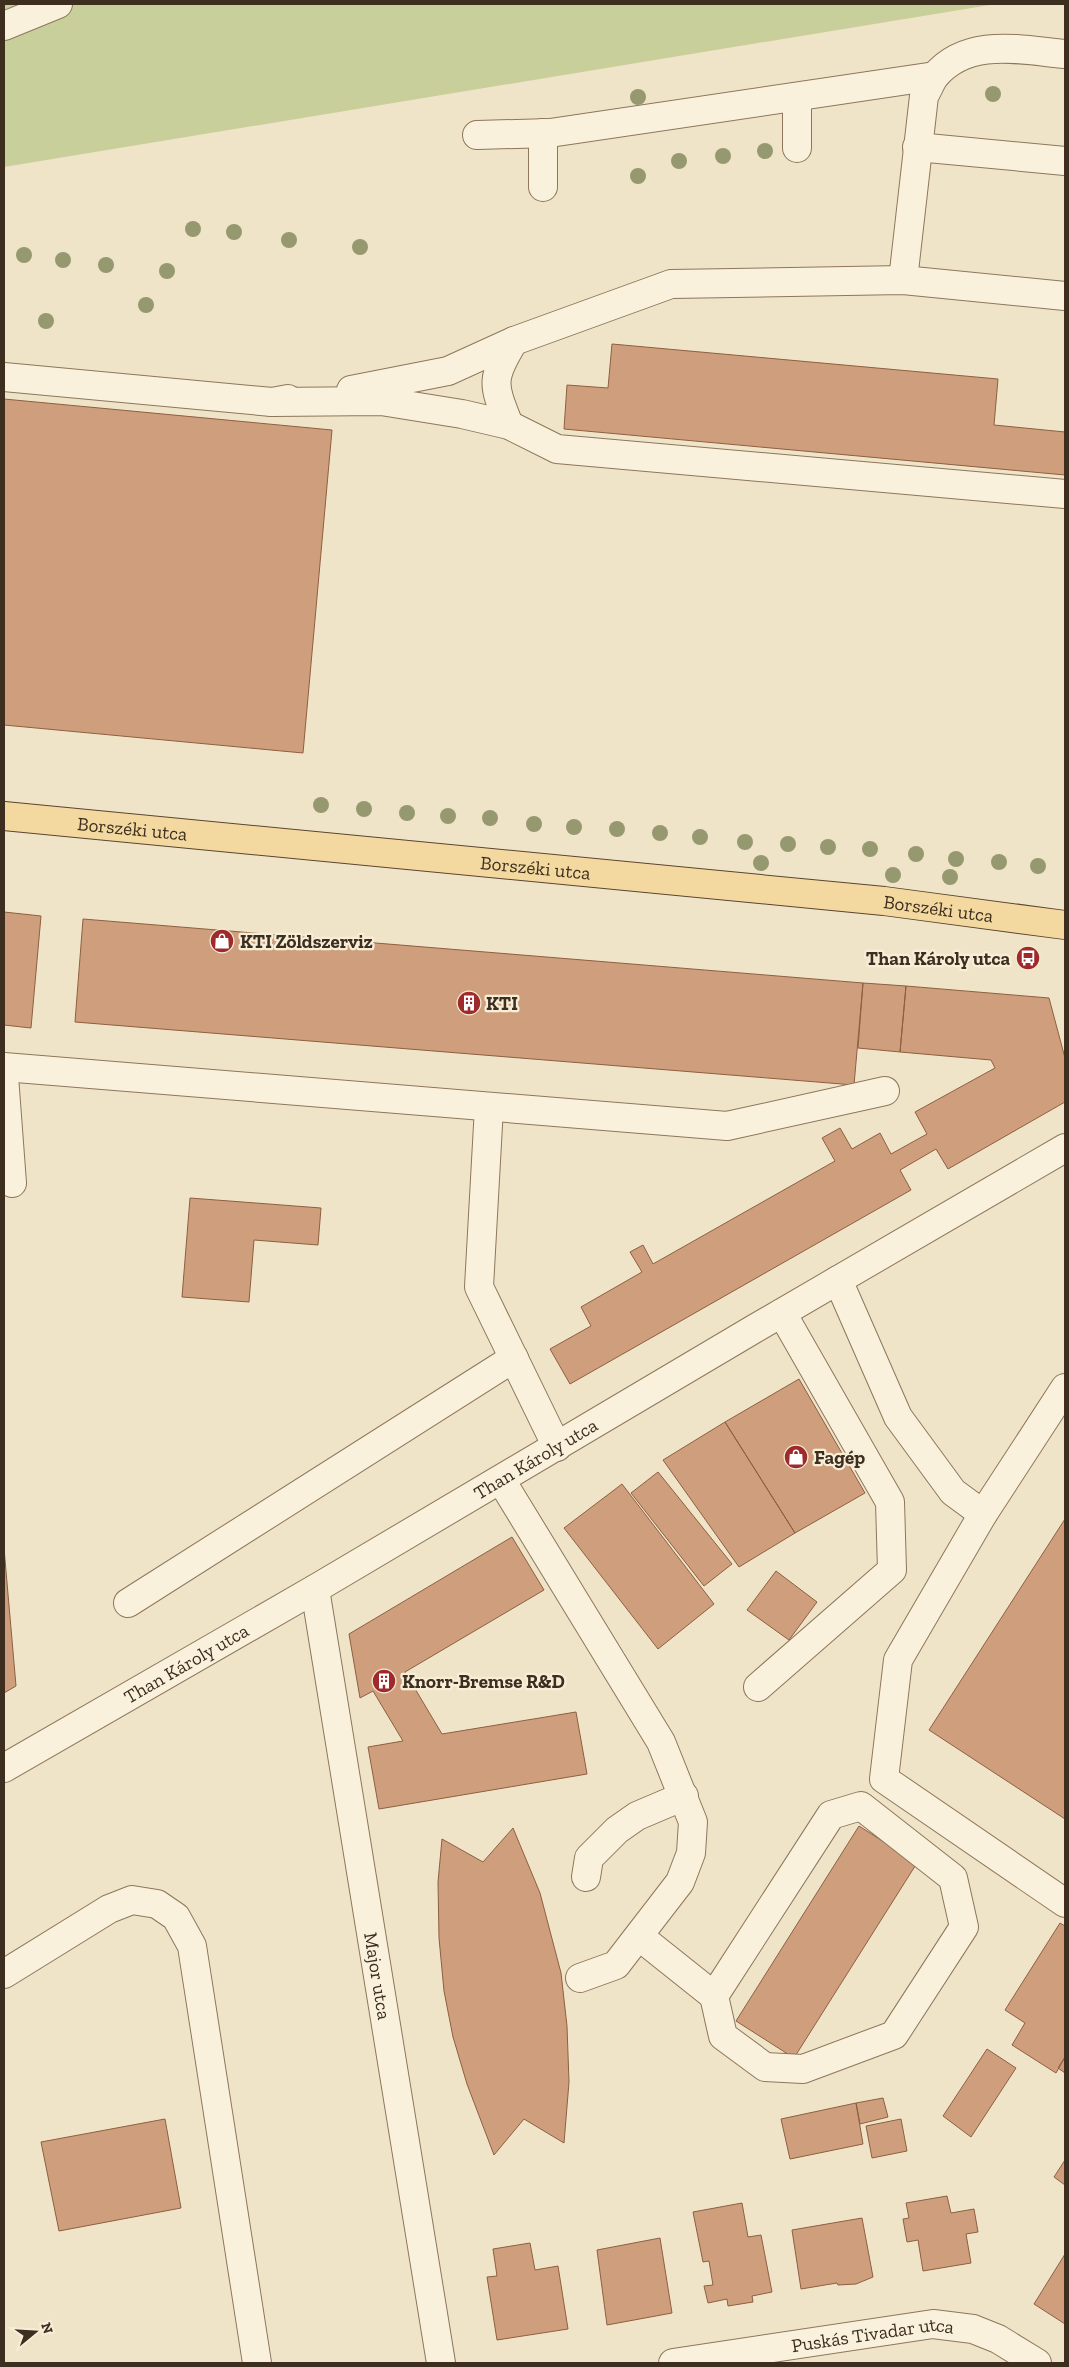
<svg xmlns="http://www.w3.org/2000/svg" width="1069" height="2367" font-family="'Zilla Slab',serif">
<style>
.green{fill:#c9cf9b}
.building{fill:#cf9f7d;stroke:#8d5f41}
.lines{fill:none;stroke-linecap:round;stroke-linejoin:round}
.minor-casing{stroke:#8d765c;stroke-width:30}
.major-casing{stroke:#5b4430;stroke-width:30}
.minor{stroke:#faf1dc;stroke-width:28}
.major{stroke:#f3d9a0;stroke-width:28}
.tree{fill:#96986f}
.labels{text-anchor:middle;stroke-width:4.5;stroke-linejoin:round;paint-order:stroke}
.street-label{font-size:19px;fill:#3d2e20;stroke:#f7eed8}
.poi-label{font-size:19px;font-weight:bold;fill:#3d2e20;stroke:#f7eed8;text-anchor:start}
</style>
<rect width="100%" height="100%" fill="#f0e4c8"/>
<path class="green" d="M4 4H996L4 167Z"/>
<path class="building" d="M612 344 998 379 994 425 1065 432V475L564 429 567 385 608 388Z
M4 399 332 430 303 753 4 725Z
M4 912 41 916 31 1028 4 1025Z
M83 919 863 983 854 1085 75 1022Z
M863 983 906 986 900 1052 858 1048Z
M906 986 1049 998 1065 1058V1102L948 1169 936 1149 900 1170 911 1190 570 1384 550 1349 591 1326 581 1307 642 1272 630 1252 643 1245 653 1264 835 1161 822 1138 840 1128 852 1149 880 1133 891 1154 927 1134 915 1112 995 1068 991 1060 900 1052Z
M190 1198 321 1208 318 1245 254 1240 249 1302 182 1297Z
M799 1379 865 1493 795 1533 725 1422Z
M725 1422 795 1533 739 1567 663 1460Z
M658 1472 732 1564 704 1586 631 1493Z
M622 1484 714 1604 658 1649 564 1528Z
M1065 1519V1819L929 1730Z
M512 1537 544 1590 405 1672 442 1734 576 1712 587 1774 379 1809 368 1747 403 1741 373 1691 360 1698 349 1634Z
M4 1548 16 1686 4 1693Z
M776 1571 817 1602 789 1640 747 1610Z
M859 1826 917 1863 794 2058 736 2021Z
M513 1828 540 1893 561 1973 567 2026 569 2082 564 2143 524 2119 494 2155 467 2084 453 2037 444 1991 439 1938 438 1882 442 1839 483 1862Z
M1060 1923 1065 1926V2057L1056 2073 1012 2045 1025 2023 1005 2010Z
M987 2049 1016 2068 971 2137 943 2116Z
M1065 2057V2073L1058 2068Z
M883 2098 888 2117 860 2124 856 2103Z
M856 2103 863 2144 790 2159 781 2119Z
M165 2119 181 2208 59 2231 41 2142Z
M901 2119 907 2151 872 2158 866 2126Z
M1065 2160V2185L1054 2177Z
M947 2196 951 2213 974 2209 978 2232 966 2234 971 2263 923 2271 918 2240 907 2242 903 2219 909 2218 906 2203Z
M742 2203 748 2237 761 2235 772 2292 752 2296 753 2302 728 2306 727 2299 708 2303 704 2286 713 2285 709 2261 703 2262 693 2212Z
M862 2218 873 2277 856 2284 838 2285 837 2283 801 2289 792 2230Z
M660 2238 672 2313 607 2325 597 2250Z
M530 2243 535 2270 558 2266 568 2329 497 2340 487 2277 497 2276 493 2249Z
M1065 2254V2324L1034 2304Z"/>
<g class="lines">
<g class="minor-casing">
<g id="minor">
<path d="M4 26 58 4"/>
<path d="M477 135 550 133 935 76"/>
<path d="M917 147 1065 161"/>
<path d="M797 148V97"/>
<path d="M543 187V133"/>
<path d="M903 280 924 96C928 90 931 81 935 76 968 37 1021 50 1065 54"/>
<path d="M4 377 272 402 288 399"/>
<path d="M351 390 448 371 514 341"/>
<path d="M272 402 381 401 462 414 509 425 557 449 1065 494"/>
<path d="M509 425C493 384 490 380 514 341L671 284 903 280 1065 296"/>
<path d="M4 1067 727 1126 885 1091"/>
<path d="M4 1076 12 1183"/>
<path d="M489 1107 479 1287 557 1447"/>
<path d="M838 1280 898 1417 953 1492 983 1514"/>
<path d="M1065 1388 983 1514 898 1660 884 1779 1065 1903"/>
<path d="M501 1480 661 1742 693 1822 691 1853 680 1882 616 1965 580 1978"/>
<path id="s1" d="M315 1589 441 2363"/>
<path d="M128 1603 514 1358"/>
<path d="M758 1687 892 1570 890 1502 782 1313"/>
<path id="s2" d="M4 1768 315 1589 754 1329 1065 1148"/>
<path d="M586 1877 589 1858 617 1830 637 1816 684 1796"/>
<path d="M640 1937 714 1996 831 1815 861 1806 953 1878 964 1927 894 2035 803 2069 765 2067 723 2036 714 1996"/>
<path d="M4 1974 109 1909 132 1900 157 1904 176 1917 192 1946 257 2363"/>
<path id="s3" d="M673 2363 933 2324 973 2329 998 2339 1037 2363"/>
</g>
</g>
<g class="major-casing">
<g id="major">
<path id="s4" d="M4 816 884 901 1065 925"/>
</g>
</g>
<use href="#minor" class="minor"/>
<use href="#major" class="major"/>
</g>
<g class="tree">
<circle cx="993" cy="94" r="8"/>
<circle cx="638" cy="97" r="8"/>
<circle cx="765" cy="151" r="8"/>
<circle cx="723" cy="156" r="8"/>
<circle cx="679" cy="161" r="8"/>
<circle cx="638" cy="176" r="8"/>
<circle cx="193" cy="229" r="8"/>
<circle cx="234" cy="232" r="8"/>
<circle cx="289" cy="240" r="8"/>
<circle cx="360" cy="247" r="8"/>
<circle cx="24" cy="255" r="8"/>
<circle cx="63" cy="260" r="8"/>
<circle cx="106" cy="265" r="8"/>
<circle cx="167" cy="271" r="8"/>
<circle cx="146" cy="305" r="8"/>
<circle cx="46" cy="321" r="8"/>
<circle cx="321" cy="805" r="8"/>
<circle cx="364" cy="809" r="8"/>
<circle cx="407" cy="813" r="8"/>
<circle cx="448" cy="816" r="8"/>
<circle cx="490" cy="818" r="8"/>
<circle cx="534" cy="824" r="8"/>
<circle cx="574" cy="827" r="8"/>
<circle cx="617" cy="829" r="8"/>
<circle cx="660" cy="833" r="8"/>
<circle cx="700" cy="837" r="8"/>
<circle cx="745" cy="842" r="8"/>
<circle cx="788" cy="844" r="8"/>
<circle cx="828" cy="847" r="8"/>
<circle cx="870" cy="849" r="8"/>
<circle cx="916" cy="854" r="8"/>
<circle cx="956" cy="859" r="8"/>
<circle cx="999" cy="862" r="8"/>
<circle cx="761" cy="863" r="8"/>
<circle cx="1038" cy="866" r="8"/>
<circle cx="893" cy="875" r="8"/>
<circle cx="950" cy="877" r="8"/>
</g>
<defs>
<g id="shop-disc" transform="scale(1.25)"><circle r="9.5" fill="#9e2a2b" stroke="#f7eed8"/><path d="M-5-2.5h2.3a2.7 3.5 0 0 1 5.4 0H5L5.5 6h-11ZM-1.5-2.5h3a1.5 2.3 0 0 0-3 0Z" fill="#fff"/></g>
<g id="bus-disc" transform="scale(1.25)"><circle r="9.5" fill="#9e2a2b" stroke="#f7eed8"/><path d="M-5-6H5V4H4V6H2V4H-2V6H-4V4H-5ZM-3.5-4V0h7V-4ZM-3.5 1.2v1.5H-2V1.2ZM2 1.2v1.5H3.5V1.2Z" fill="#fff"/></g>
<g id="building-disc" transform="scale(1.25)"><circle r="9.5" fill="#9e2a2b" stroke="#f7eed8"/><path d="M-4-6H4V6H1V3H-1V6H-4ZM-2.5-4.3h1.7v1.8h-1.7ZM.8-4.3h1.7v1.8H.8ZM-2.5-1h1.7V.8h-1.7ZM.8-1h1.7V.8H.8Z" fill="#fff"/></g>
</defs>
<g fill-rule="evenodd">
<use href="#shop-disc" x="222" y="941"/>
<use href="#bus-disc" x="1028" y="958"/>
<use href="#building-disc" x="469" y="1003"/>
<use href="#shop-disc" x="796" y="1457"/>
<use href="#building-disc" x="384" y="1681"/>
</g>
<g class="labels">
<g class="street-label">
<text dy="7" stroke="none"><textPath href="#s4" startOffset="129">Borszéki utca</textPath></text>
<text dy="7" stroke="none"><textPath href="#s4" startOffset="534">Borszéki utca</textPath></text>
<text dy="7" stroke="none"><textPath href="#s4" startOffset="939">Borszéki utca</textPath></text>
<text dy="7" stroke="none"><textPath href="#s2" startOffset="615">Than Károly utca</textPath></text>
<text dy="7" stroke="none"><textPath href="#s2" startOffset="210">Than Károly utca</textPath></text>
<text dy="7" stroke="none"><textPath href="#s1" startOffset="392">Major utca</textPath></text>
<text dy="7" stroke="none"><textPath href="#s3" startOffset="202">Puskás Tivadar utca</textPath></text>
</g>
<g class="poi-label">
<text x="240" y="948">KTI Zöldszerviz</text>
<text x="1010" y="965" text-anchor="end">Than Károly utca</text>
<text x="486" y="1010">KTI</text>
<text x="814" y="1464">Fagép</text>
<text x="402" y="1688">Knorr-Bremse R&amp;D</text>
</g>
</g>
<rect width="1069" height="2367" fill="none" stroke="#3d2e20" stroke-width="10"/>
<g transform="translate(35 2332) rotate(72)" stroke="#f7eed8" stroke-width="4" paint-order="stroke">
<path d="M0-4L9 19L0 12L-9 19Z" fill="#3d2e20"/>
<text y="-8" font-size="14" font-weight="bold" text-anchor="middle" fill="#3d2e20">N</text>
</g>
</svg>
